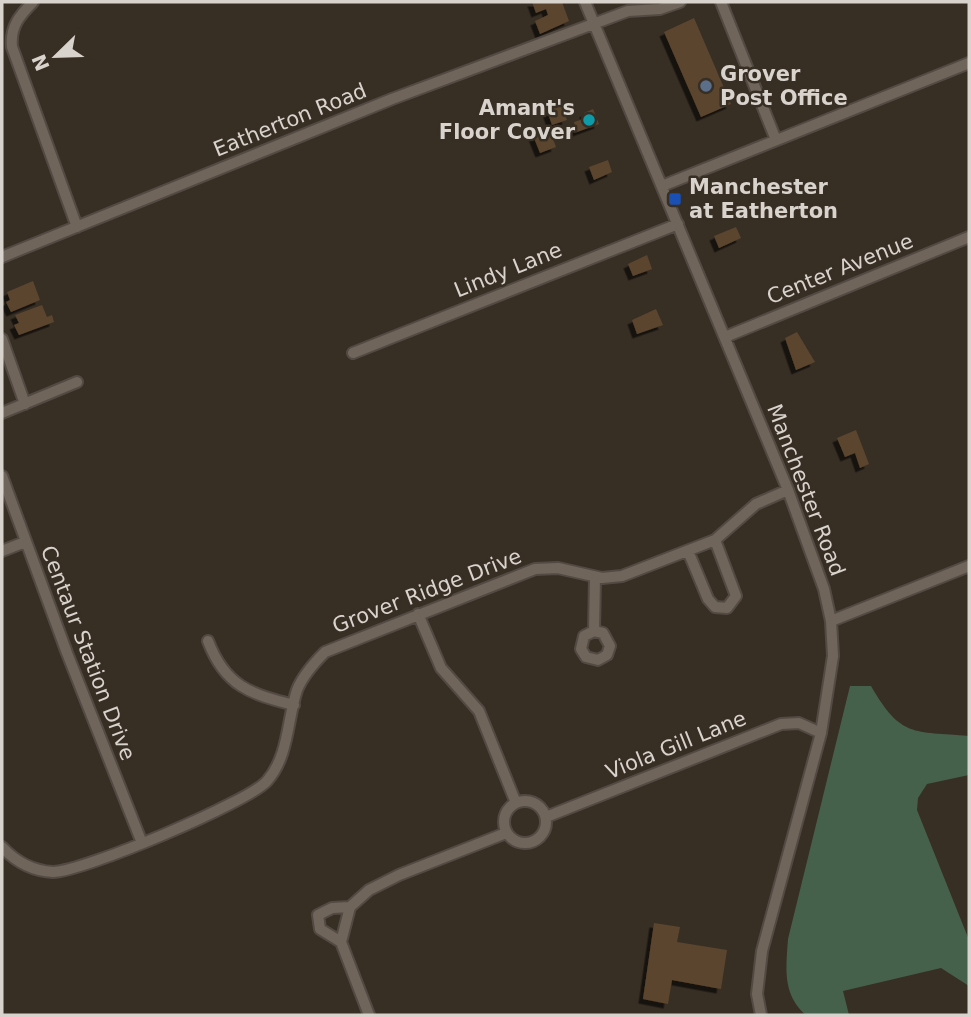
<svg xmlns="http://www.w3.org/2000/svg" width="971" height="1017" font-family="'DejaVu Sans',sans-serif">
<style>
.forest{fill:#46614b}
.building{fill:#5c452e;filter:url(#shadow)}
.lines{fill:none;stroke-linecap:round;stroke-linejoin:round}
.minor-casing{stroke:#534b43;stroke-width:14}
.minor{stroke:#70655a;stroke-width:10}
.service-dot{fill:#5c6f8a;stroke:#372e24;stroke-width:2.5}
.culture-dot{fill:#0f9aa8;stroke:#372e24;stroke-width:2.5}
.transit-dot{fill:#1a4fb4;stroke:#372e24;stroke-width:2.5}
.labels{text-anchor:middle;stroke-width:5;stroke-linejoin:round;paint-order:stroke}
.poi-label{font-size:21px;font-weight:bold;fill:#d9d3cd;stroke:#372e24;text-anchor:start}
.street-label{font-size:21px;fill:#d9d3cd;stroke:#372e24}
</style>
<defs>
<filter id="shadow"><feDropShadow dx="-4.5" dy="4.5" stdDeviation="0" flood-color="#0009"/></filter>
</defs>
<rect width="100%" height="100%" fill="#372e24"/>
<path class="forest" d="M850 686H871C901 738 913 731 969 736V775L927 784 918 798 917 810 969 940V986L941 968 843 991 849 1015H806C782 994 786 968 788 939Z"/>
<path class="building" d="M532 2H562L569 21 540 34 535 21 548 15 546 9 536 13Z
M694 18 731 104 701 117 664 32Z
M561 102 567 120 552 125 546 108Z
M593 109 599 124 577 132 574 122 586 118 584 113Z
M548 126 556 147 540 153 532 133Z
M608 160 612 172 594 180 589 167Z
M736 227 741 238 719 248 714 236Z
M647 255 652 269 633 276 628 264Z
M33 281 40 300 11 312 6 302 10 300 7 292Z
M42 305 47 317 52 315 54 322 19 335 14 325 19 323 15 315Z
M656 309 663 325 637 334 632 320Z
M797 332 815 362 796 370 785 338Z
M856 430 869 464 860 468 855 453 845 457 837 438Z
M654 923 680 927 677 942 727 950 721 989 672 980 668 1004 643 999Z"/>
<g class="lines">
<g class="minor-casing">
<path id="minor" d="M33 2C19 16 10 27 12 47L77 227
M585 2 788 490 824 589 831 621 833 656 821 733 762 951 757 994 761 1015
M721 2 776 140
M662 186 969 63
M2 257 392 99 628 11 660 9 680 2
M725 337 969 237
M2 339 25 404
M353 353 678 224
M2 413 77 382
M2 476 67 653 142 843
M2 551 25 542
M688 551 708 599 715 607 727 608 736 596 715 540
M418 614 441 668 479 711 516 803
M831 621 969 566
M594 631 584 636 581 649 586 657 598 660 607 655 610 646 603 633 594 631 595 577
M208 641C225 686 250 694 294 705
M504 822a21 21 0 1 1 42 0a21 21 0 1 1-42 0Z
M546 817 781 724 799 723 821 733
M2 847C15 861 33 871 53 872 82 872 249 802 267 781 289 756 287 720 297 690 303 675 314 663 325 652L535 569 558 568 602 578 622 576 715 540 756 504 788 490
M341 942 320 929 318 915 332 908 350 907
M369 1015 341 942 350 907 369 890 399 875 506 833"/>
</g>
<use href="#minor" class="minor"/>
</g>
<circle class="service-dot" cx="706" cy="86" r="7"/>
<circle class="culture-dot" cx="589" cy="120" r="7"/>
<rect class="transit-dot" x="668" y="192" width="14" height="14" rx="3.5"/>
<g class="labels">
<g class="poi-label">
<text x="720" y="81">Grover<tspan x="720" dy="24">Post Office</tspan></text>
<text x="575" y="115" text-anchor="end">Amant's<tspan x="575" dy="24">Floor Cover</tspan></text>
<text x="689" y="194">Manchester<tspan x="689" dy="24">at Eatherton</tspan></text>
</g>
<g class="street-label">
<text transform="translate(290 120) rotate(-22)" y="7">Eatherton Road</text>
<text transform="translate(840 269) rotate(-22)" y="7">Center Avenue</text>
<text transform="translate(508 270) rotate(-22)" y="7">Lindy Lane</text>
<text transform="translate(806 490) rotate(69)" y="7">Manchester Road</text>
<text transform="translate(427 591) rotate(-21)" y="7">Grover Ridge Drive</text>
<text transform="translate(88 653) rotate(69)" y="7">Centaur Station Drive</text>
<text transform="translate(676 745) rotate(-22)" y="7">Viola Gill Lane</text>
</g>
</g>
<rect width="971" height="1017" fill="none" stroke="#d9d3cd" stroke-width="7"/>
<g transform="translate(56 56) rotate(247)" stroke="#372e24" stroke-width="5" paint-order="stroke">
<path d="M0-5L12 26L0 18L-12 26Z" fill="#d9d3cd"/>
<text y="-10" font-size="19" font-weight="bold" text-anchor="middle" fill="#d9d3cd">N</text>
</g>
</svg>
